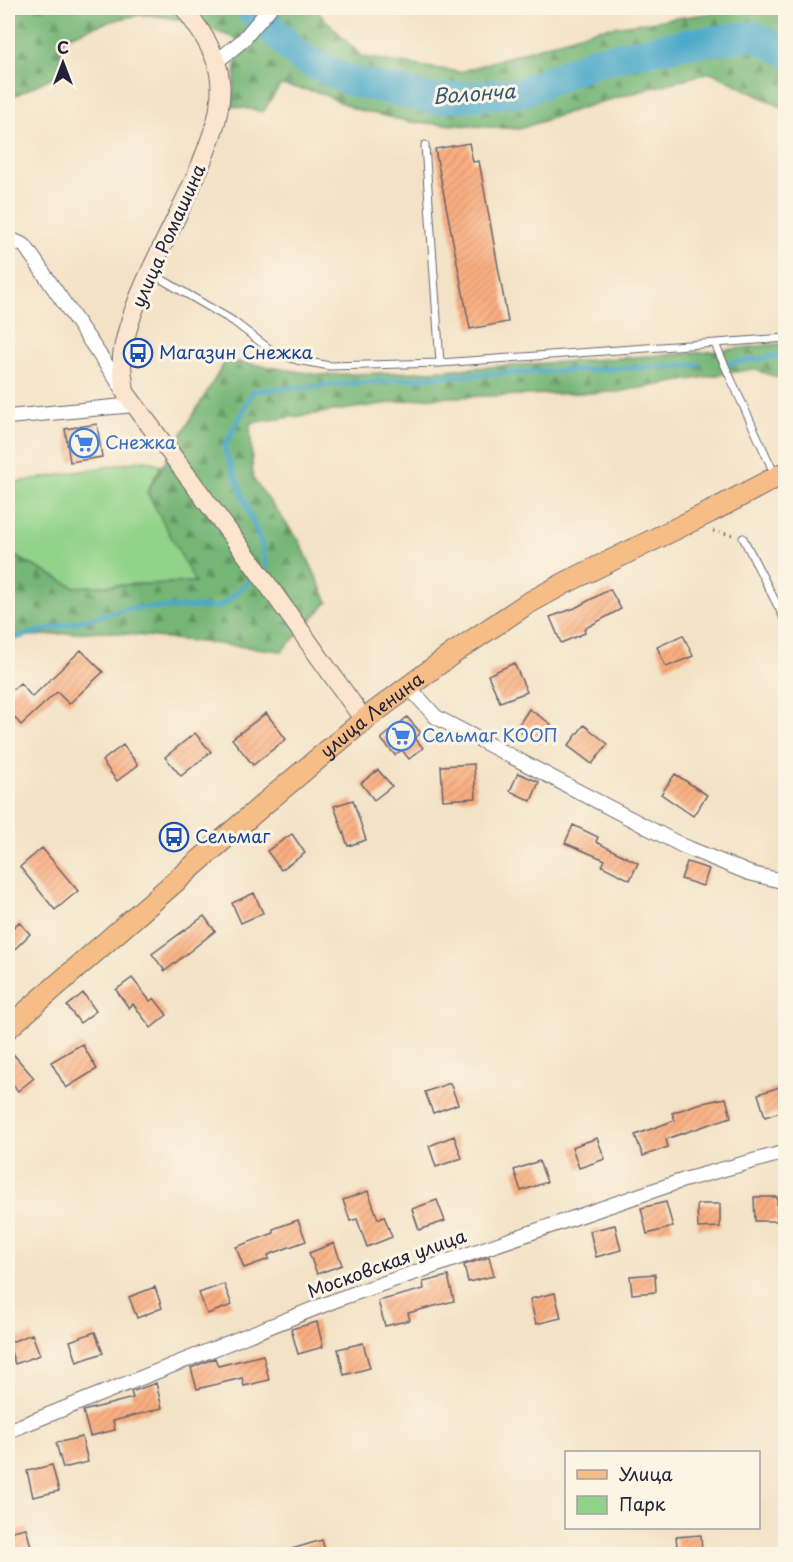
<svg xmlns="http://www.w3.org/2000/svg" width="793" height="1562" font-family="'Playpen Sans',sans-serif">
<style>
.green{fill:#92d38a;stroke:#5a7a62;stroke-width:1.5}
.forest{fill:url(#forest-firs);stroke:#4c6c58;stroke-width:1.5}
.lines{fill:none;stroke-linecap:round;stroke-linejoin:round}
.stream{stroke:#4ba9c9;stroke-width:5}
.river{stroke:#4ba9c9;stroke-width:30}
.building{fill:url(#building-hatch)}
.lane-casing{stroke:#6b656c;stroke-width:9}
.street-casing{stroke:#6b656c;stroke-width:16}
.secondary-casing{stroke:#6b656c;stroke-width:20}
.primary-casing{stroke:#6b656c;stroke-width:23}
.path{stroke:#6b656c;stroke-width:3;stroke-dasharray:1.5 4.5;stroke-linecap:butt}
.lane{stroke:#fff;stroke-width:7}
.street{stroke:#fff;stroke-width:14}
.secondary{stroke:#fbe5cf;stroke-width:18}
.primary{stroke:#f6be86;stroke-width:21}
.labels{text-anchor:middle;stroke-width:6;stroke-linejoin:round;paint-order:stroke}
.street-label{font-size:18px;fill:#22223b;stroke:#fcf5e5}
.transit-label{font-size:18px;fill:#164399;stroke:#fcf5e5;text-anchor:start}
.shop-label{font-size:18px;fill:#366cbe;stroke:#fcf5e5;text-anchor:start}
.water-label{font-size:20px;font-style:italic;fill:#325874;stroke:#fcf5e5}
</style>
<defs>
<pattern id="forest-firs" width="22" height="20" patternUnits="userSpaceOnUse" patternTransform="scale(1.5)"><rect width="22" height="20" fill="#75b576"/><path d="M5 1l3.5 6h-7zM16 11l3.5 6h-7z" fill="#609362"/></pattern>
<pattern id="building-hatch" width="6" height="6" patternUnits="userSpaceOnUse" patternTransform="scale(1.5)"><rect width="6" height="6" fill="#f9ae80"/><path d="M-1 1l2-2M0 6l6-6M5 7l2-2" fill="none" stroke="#d59570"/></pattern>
</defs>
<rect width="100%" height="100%" fill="#fcf5e5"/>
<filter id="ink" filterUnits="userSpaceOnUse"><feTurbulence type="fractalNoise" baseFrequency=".0167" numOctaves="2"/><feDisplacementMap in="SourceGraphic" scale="12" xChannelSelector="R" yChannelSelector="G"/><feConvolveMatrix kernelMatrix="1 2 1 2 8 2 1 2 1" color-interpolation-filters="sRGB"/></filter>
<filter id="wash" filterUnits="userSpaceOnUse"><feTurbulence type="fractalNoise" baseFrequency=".008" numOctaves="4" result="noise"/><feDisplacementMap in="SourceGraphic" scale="24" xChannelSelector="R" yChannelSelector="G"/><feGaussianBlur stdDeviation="1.35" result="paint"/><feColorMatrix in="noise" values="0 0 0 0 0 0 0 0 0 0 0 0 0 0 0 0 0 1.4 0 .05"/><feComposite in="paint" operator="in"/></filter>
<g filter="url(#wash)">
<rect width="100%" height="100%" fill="#f3e2c6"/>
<path class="green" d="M145 460 161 465 147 492 196 582 74 587 17 557 8 562V484Z"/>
<path class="forest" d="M8 8H314L362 57 460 72 598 29 712 13 718 8H785V109L711 72 594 104 519 129 410 122 355 109 318 92 280 85 263 112 232 106 237 58 242 41C212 30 181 17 148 15 127 14 84 30 64 38L57 75 8 99Z
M785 343V380L753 369 617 392 425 398 250 423 253 479 300 542 328 602 282 651 100 631 8 638V562L17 557 74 587 195 582 147 492 226 360 320 375 415 372 706 352Z"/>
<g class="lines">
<path class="stream" d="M725 364 786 355
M267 567 261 543 224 448 253 391 448 376 699 365
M8 640 130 608 219 607 248 583"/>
<path class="river" d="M250 8 301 58 350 81 432 99 522 92 596 61 689 43 755 36 786 52"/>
</g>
<g id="blocks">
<path class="building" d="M469 143 473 162 479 161 508 322 470 329 435 149Z
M97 424 102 457 70 462 65 429Z
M610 589 621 609 584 629 585 633 561 643 550 617 575 608Z
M683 635 693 656 666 667 657 647Z
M81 650 103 672 69 704 57 692 21 725 8 710V694L20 683 32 697Z
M514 663 527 692 500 702 488 675Z
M529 709 551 724 538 743 516 729Z
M266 713 286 739 253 765 232 739Z
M407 717 421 733 415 738 423 748 409 759 402 750 395 755 381 739Z
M584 725 608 744 592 764 568 746Z
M195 733 211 752 181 776 165 757Z
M123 745 138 765 117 781 102 761Z
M474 764 476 798 443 800 441 766Z
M378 770 392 786 374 800 361 783Z
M518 773 539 782 531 801 510 791Z
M675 774 707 795 693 816 661 794Z
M353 800 366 840 348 846 334 806Z
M573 825 598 837 596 842 638 863 630 880 602 866 605 860 565 843Z
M292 834 305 853 281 870 267 851Z
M42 848 78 891 55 910 20 867Z
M687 862 709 869 703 886 681 879Z
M254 893 263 913 241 923 232 903Z
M204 916 215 931 165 971 152 954Z
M19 922 30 934 8 956V933Z
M132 978 150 1001 154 998 167 1015 151 1028 133 1004 129 1008 116 990Z
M83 993 96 1011 80 1023 67 1006Z
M82 1044 97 1069 66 1088 51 1062Z
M8 1048 34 1078 18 1091 8 1079Z
M450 1083 458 1104 433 1113 425 1092Z
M786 1085V1110L765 1117 758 1094Z
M726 1098 731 1117 666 1139 668 1147 643 1156 635 1135 675 1120 672 1113 698 1104Z
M454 1136 462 1158 436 1167 429 1146Z
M597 1138 605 1159 579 1168 572 1147Z
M539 1161 547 1182 521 1191 514 1170Z
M368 1191 378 1219 384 1216 392 1237 367 1247 357 1219 350 1221 343 1200Z
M754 1197H777V1221H755Z
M437 1200 445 1221 419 1230 412 1209Z
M666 1202 673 1227 647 1234 641 1208Z
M697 1204H720V1227L698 1228Z
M298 1220 306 1241 268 1255 269 1259 244 1268 236 1247 274 1233 273 1229Z
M615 1225 621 1250 596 1257 590 1231Z
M334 1243 342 1265 317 1274 309 1253Z
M489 1257 494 1276 468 1282 464 1265Z
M655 1274 656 1292 632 1294 630 1276Z
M448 1276 454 1301 408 1313 410 1320 385 1326 378 1301 424 1289 423 1282Z
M224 1284 232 1305 207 1314 199 1293Z
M155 1287 162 1308 137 1318 129 1297Z
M555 1293 561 1318 536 1324 530 1299Z
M317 1322 323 1347 298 1354 291 1329Z
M95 1332 103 1353 77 1362 70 1341Z
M32 1334 40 1355 15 1364 8 1343Z
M363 1343 370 1368 344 1375 338 1349Z
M263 1355 269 1380 244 1386 242 1378 197 1389 191 1368 215 1358 218 1366Z
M156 1383 162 1408 113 1421 115 1430 90 1436 83 1411 133 1398 131 1392Z
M82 1437 88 1462 63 1468 56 1443Z
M52 1465 59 1491 33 1497 27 1471Z
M26 1528 33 1554H8V1532Z
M701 1535 702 1553 678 1554 676 1537Z
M322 1540 326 1554H286L285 1551Z"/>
</g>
</g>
<g filter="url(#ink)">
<use href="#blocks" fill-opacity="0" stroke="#6b656c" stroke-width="1.5"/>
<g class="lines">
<g class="lane-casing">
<path id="lane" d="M425 145 440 363
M151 273 233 321 272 351 297 360 330 366 440 363 786 338
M715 344 775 475
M743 538 786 622"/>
</g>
<g class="street-casing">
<path id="street" d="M216 62 242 41 270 8
M8 238 25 246 123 389
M8 417 134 405
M408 686 436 717 683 846 749 873 786 882
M8 1431 341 1298 684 1180 786 1152"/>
</g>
<g class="secondary-casing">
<path id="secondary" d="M184 8C199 28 218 54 220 80 223 108 213 133 203 159 180 219 130 295 122 356 121 368 124 381 125 392L253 564 364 720"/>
</g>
<g class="primary-casing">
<g id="primary">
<path id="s1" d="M8 1028 264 804 364 720 452 654 525 605 565 583 710 512 786 472"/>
</g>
</g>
<path class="path" d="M713 531 733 535"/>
<use href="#lane" class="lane"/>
<use href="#street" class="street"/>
<use href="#secondary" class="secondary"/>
<use href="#primary" class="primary"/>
</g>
</g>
<defs>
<g id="bus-ring" transform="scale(1.5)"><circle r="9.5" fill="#fcf5e5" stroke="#1a4fb4" stroke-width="1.5"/><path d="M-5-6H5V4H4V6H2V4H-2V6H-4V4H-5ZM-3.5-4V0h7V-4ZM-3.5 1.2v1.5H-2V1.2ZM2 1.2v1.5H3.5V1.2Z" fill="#1a4fb4"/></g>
<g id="supermarket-ring" transform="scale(1.5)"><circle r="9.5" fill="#fcf5e5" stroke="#3f7fe0" stroke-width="1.5"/><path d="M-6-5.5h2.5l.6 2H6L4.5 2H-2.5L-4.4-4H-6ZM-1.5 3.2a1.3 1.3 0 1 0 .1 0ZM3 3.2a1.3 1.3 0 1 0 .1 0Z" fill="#3f7fe0"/></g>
</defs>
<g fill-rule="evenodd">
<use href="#bus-ring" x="138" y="353"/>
<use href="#supermarket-ring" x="84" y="443"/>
<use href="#supermarket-ring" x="401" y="736"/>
<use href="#bus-ring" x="174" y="837"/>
</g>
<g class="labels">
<g class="street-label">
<text transform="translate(169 236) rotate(-66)" y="6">улица Ромашина</text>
<text dy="6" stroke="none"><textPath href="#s1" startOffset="480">улица Ленина</textPath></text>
<text transform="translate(387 1264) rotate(-20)" y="6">Московская улица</text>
</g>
<g class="transit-label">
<text x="159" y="359">Магазин Снежка</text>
<text x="195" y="843">Сельмаг</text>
</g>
<g class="shop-label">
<text x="105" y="449">Снежка</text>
<text x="422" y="742">Сельмаг КООП</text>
</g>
<g class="water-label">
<text transform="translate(474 94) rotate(-4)" y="7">Волонча</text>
</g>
</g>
<rect width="793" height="1562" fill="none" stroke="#fcf5e5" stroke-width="30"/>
<rect x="565" y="1451" width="195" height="78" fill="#fcf5e5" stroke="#a5a1a1" stroke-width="1.5"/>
<rect x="577" y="1470" width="30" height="9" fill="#f6be86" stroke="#a5a1a1" stroke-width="1.5"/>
<text x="619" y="1481" font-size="18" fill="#22223b">Улица</text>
<rect x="577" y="1496" width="30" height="18" fill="#92d38a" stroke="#a5a1a1" stroke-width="1.5"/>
<text x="619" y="1511" font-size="18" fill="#22223b">Парк</text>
<g transform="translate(63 63)" stroke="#fcf5e5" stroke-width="4.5" paint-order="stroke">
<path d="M0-4.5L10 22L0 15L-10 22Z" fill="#22223b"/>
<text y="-9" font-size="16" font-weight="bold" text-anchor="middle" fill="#22223b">С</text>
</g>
</svg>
